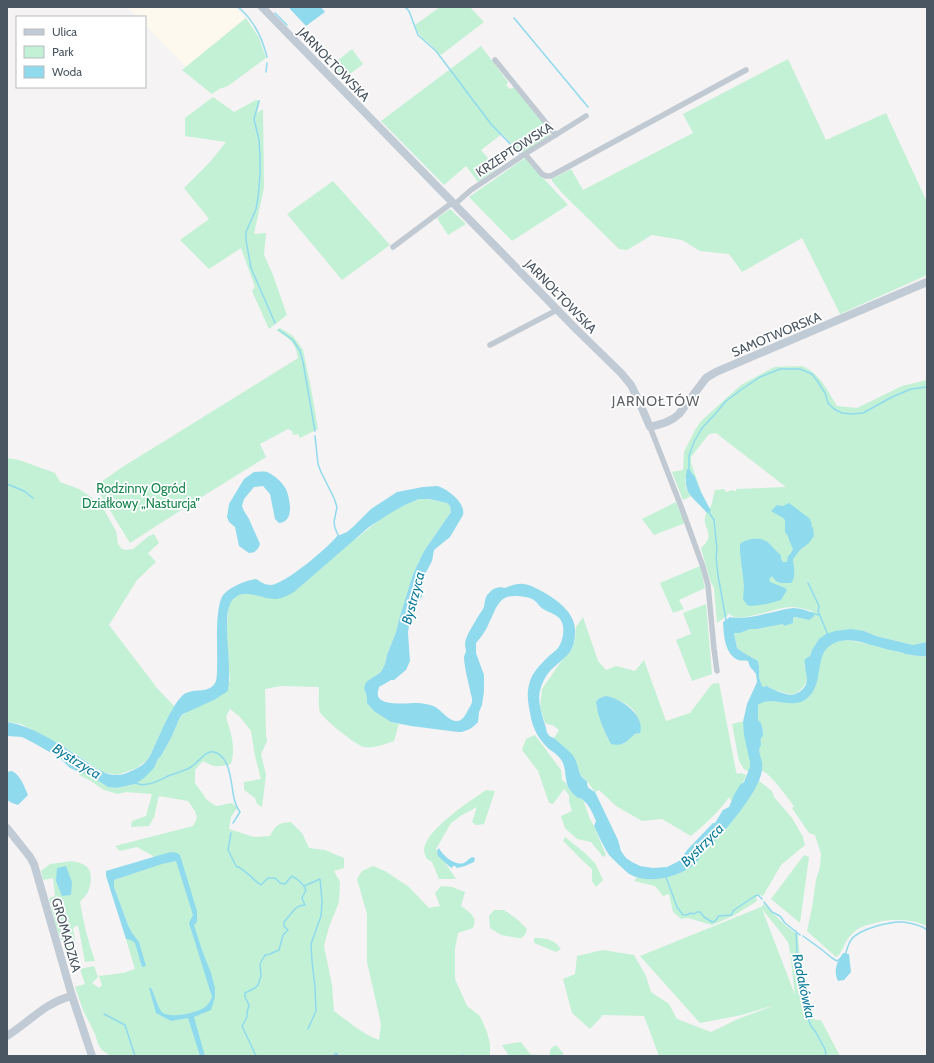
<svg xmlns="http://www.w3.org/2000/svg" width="934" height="1063" font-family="Cabin,sans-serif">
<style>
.commercial{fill:#fdf9ef}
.green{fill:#c3f1d5;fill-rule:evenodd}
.water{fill:#90daee}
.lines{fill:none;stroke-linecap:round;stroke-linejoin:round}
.stream{stroke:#90daee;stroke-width:1.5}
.street{stroke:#c1cad2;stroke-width:5.5}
.secondary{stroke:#c1cbd6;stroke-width:8}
.labels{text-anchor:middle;stroke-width:3.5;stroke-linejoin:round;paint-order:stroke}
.street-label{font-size:13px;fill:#4a5661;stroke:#fff}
.park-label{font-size:13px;fill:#17864f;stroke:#fff}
.neighbourhood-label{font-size:14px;letter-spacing:1px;fill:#5f6368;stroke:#fff}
.water-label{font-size:14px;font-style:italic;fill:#0c7c9b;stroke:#fff}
</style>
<rect width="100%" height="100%" fill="#f5f3f3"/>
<path class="commercial" d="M127 7H234L243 15 244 19 186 67 145 25V17H137Z"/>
<path class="green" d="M440 7H470L484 22 441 55 427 41C421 38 417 31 415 25Z
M246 18 259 38 266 58 228 86 219 89 212 94 182 70Z
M481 46 508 82 506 85 510 89 515 87 551 131 549 138 522 154 502 134 481 150 497 169 478 182 466 166 444 185 381 121Z
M352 49 363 64 342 80 330 67Z
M788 59 826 140 886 113 927 202V275L840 314 802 238 742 272 729 254 700 251 682 240 652 235 627 250 619 249 563 194 552 181V179L571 169 583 190 693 133 683 114Z
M213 97 234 112 256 100 260 101 257 113 263 109 264 188 254 234 266 233 264 255 273 275 287 315 269 329 252 291 255 287 241 248 209 269 180 240 209 219 184 188 210 162 226 142 185 136V118Z
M525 158 568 205 512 241 469 197Z
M333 181 390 245 342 280 287 214Z
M450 209 466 224 448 235 437 218Z
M280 328 293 336 303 350 311 388 318 429 300 438 298 434 293 435 292 431 288 429 260 444 266 457 192 503 130 543 95 486 124 466 163 442 298 358C296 342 288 338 276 330Z
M802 366C821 374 827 390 837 406L857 408 902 386 927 380V642L913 645 876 636 864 631 812 650 810 656 804 665C810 681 807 686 793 695L771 689 767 686 763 687C756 675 761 672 758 661L744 653 737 648 734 632 740 633 750 629H757L783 624 784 625 795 617 809 620 812 611C805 609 798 607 790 607 775 608 746 620 734 617 732 616 730 615 729 613L728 615 717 623 714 588 710 580 701 548C718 533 700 528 706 514 707 511 710 508 711 506 713 501 713 495 715 490L724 489 726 492 733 490V491H736V489L786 487 716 433 709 434 691 457V463L701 491H700L692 472 685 479 686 488 691 496 683 500 672 472 683 470 684 452 695 430 701 421 741 385 774 367Z
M7 458 19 460 55 473 60 482 79 489 91 497 103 508 116 531 118 544 122 549 126 550 133 549 149 536 154 534 159 543 148 553 156 562 137 580 109 625 157 688 175 707 167 720 148 759 137 768 117 775 102 772 79 756 50 739 21 724 7 722Z
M419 499C427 499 429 499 436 501 444 502 451 502 451 512L424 551 413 574 400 616 396 632 387 655 385 664 381 672 366 682 365 693 367 696V703L391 722 399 724 394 741C385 744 373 749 364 747 357 746 322 718 320 712 318 705 319 695 319 687L281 686 265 689 266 734 267 741 261 754 266 775 262 807 257 804 255 798 244 790V782L261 779 255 756 251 731 240 717 230 709 226 717C231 734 236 746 231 764 217 767 216 768 203 761L195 770V783L207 800 216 806 232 803 237 808 231 817 229 829 254 837 270 836C276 825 278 823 291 822L302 833 309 848 325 850 344 858V868L334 871 340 882 339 902 329 927 324 946 332 985 334 1011C348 1021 362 1034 379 1040L381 1025 379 1015 367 962V914L357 879 362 871 373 866 385 871 409 887 429 908 440 906 435 893 441 886 452 887 465 892 461 906C470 913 478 916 473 928L458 933 455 949V979L467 1006 480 1016 487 1032 490 1044V1056H111L102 1050 98 1044 95 1034 83 1010 75 987 85 984 80 969 94 966 98 977 92 983 99 988 102 985 99 976 123 973 135 969 126 939 132 933 128 925 114 887V880L155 866 153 856 137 847 120 851 115 846 193 826 197 818 195 811 188 801 159 796 154 817 149 826 131 827 132 821 146 816 152 794 126 792 118 794 104 790 91 781 79 775V772L89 775 108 787 116 788 135 784 154 768 158 759 161 756 172 736 180 717 230 681C229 665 224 615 230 603 231 601 235 598 236 596 244 590 258 595 266 597L357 538 383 517 405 505Z
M676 502 685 523 654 535 642 519Z
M700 566 705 588 679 600 684 609 673 613 660 583Z
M706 604 712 674 692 681 676 640 691 634 683 613Z
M583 617 598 661 606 670 616 666 635 671 644 660 666 721 690 713 712 684 719 683 736 771 737 774 741 773 746 775C743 785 736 792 731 801L729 797C719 812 705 824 691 836L662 819 642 821 616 806 599 790 595 792 587 781 585 780 579 773 571 754 554 738 559 730 554 726 545 723 540 708 542 689 560 663 571 651 575 640 576 627ZM605 696C615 699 627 702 634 711 637 716 639 728 640 733L635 734 623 744 608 739 596 706 598 699Z
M845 640C864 642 883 648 902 653 910 654 919 658 927 656V926C909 918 890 918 871 924 864 926 857 928 852 934 846 939 843 949 839 955L836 957 807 931 812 908 816 880 820 867 821 854 815 835 809 833 792 808 794 806C787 797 771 774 762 771V763L759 752 760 740V738L763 736V727L758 720V705L761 702 768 701 795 703 820 664 822 655 826 648 831 644Z
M745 721 751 764 749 772 744 769 739 761 732 724Z
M535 735 561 770 562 780C569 785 566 784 570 790 573 794 579 798 583 800L590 819 594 826 606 855 603 857 591 842 577 839 565 828 561 816 572 811 569 802V795L564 789 553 804 549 803 538 771 522 750 526 739Z
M759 781 772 791 774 797 792 818 803 837 805 845 781 865 763 896 756 894 757 901 733 916 712 925 688 918 681 919 673 912 669 894 663 896 655 886 634 881 636 878 639 877 678 874 695 864 703 853 723 833 734 818 749 798Z
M486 790 495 791 484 824 476 825 472 822 477 807 462 815 451 823 436 849 456 879H439L432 862 427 859C426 857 424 853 424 850 425 830 470 801 486 790Z
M565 837 585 853 595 863 603 880 596 887 592 881V869C581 860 573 850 563 841Z
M804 855 809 857 800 923 771 899Z
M73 861C77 862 84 864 87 867 93 873 91 885 88 892 86 895 83 899 80 902 83 922 88 941 95 961L85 962 78 925 73 928 76 947 66 950 57 930 49 898 55 896 53 878 43 880 41 871 50 864Z
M764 904 785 925 798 935 800 960 807 1002 815 1020H821L840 1056H659L644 1016 603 1015 590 1029 572 1013 563 979 575 974 577 956 603 950 634 955 646 976 651 992 669 1004 677 1019 711 1032 738 1019 775 1005 742 1015 700 1023 640 956 761 907ZM762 909 782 934 788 942 790 952 795 995Z
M494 910H504L518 920 527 929 525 935 521 938H518L501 935 490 928 489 916Z
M534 938C545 938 554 939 561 949L556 952 534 943Z
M521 1042 530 1054 549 1056 551 1048 556 1045 563 1053V1056H509L502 1045Z"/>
<path class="water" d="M290 7H321L325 12 306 26 290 9Z
M687 469H689L695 477 700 490 711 511 707 513C693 496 682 495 687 469Z
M254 472C258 472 263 471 267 472 274 475 282 482 286 489 290 499 295 522 279 523L275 519 270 494 263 486 254 487 244 499 242 506 244 511 249 519 260 544C258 550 255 553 249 553L239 546 235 527 229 522 227 517 229 504 244 479Z
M437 486C448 489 466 503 463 515L450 537 434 550 432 561 422 580V596L416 606 409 625 408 633 410 661 406 670 394 680H391L379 687C378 691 377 695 379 698 385 706 408 703 418 703 422 703 426 704 430 705 441 707 447 722 458 721 463 720 466 714 468 710 470 707 473 702 472 699 472 696 470 693 470 690 468 681 464 665 464 657 464 655 466 653 466 651 466 649 465 647 465 645 465 637 472 627 476 620 478 616 482 611 484 607 485 602 485 596 489 593 493 588 499 586 505 588 522 580 529 584 545 593 560 602 577 615 575 634 575 640 573 647 570 652 563 661 550 668 545 678 536 694 539 705 544 722 547 728 545 736 554 738 560 744 572 752 575 759 579 767 578 777 587 781 587 789 589 788 595 792L618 840 621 851 626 858 632 862 640 866 653 868 667 867 679 861 688 849 713 823H715L723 810 729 807 734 795 740 785 744 782 750 767V762L744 735 743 722 747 704 757 682 756 674 753 670 750 667 748 661C745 660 741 661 738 660 724 653 724 635 723 622L730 617C745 621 777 610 793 608 800 608 808 611 814 613V616L809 620 795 617 793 618V623L784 626 783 624 757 629H750L740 633H734L737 648 744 653 758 661C761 671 756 675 763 687L767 686C772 690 785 694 791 695 796 695 805 689 806 684 809 676 803 668 805 659L810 656 812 650 819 639 826 634 835 631 851 629 864 631 876 636 913 645 927 642V656C920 657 913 655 906 654 897 651 888 650 879 647 866 644 851 637 837 642 810 651 828 684 805 700 791 709 770 695 758 705V720C763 724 763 730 763 736 759 739 761 740 761 745 757 751 761 756 762 762 763 768 761 777 758 783 748 803 732 822 717 839 712 844 707 849 702 854 700 857 698 861 695 864 679 877 648 885 629 874 625 871 622 867 618 864 615 861 612 858 609 855 603 846 599 836 594 826L596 821C593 814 590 806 584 801 581 798 582 800 579 798 576 797 572 793 570 790 564 782 567 770 562 761 559 756 554 752 549 749 540 741 533 729 531 718 529 707 526 696 529 685 531 673 541 664 549 656 552 653 556 651 558 648 563 641 566 627 560 619 556 614 550 613 545 610 540 608 538 603 534 600 529 597 522 596 516 596 498 595 496 610 489 623 486 631 481 637 476 643V653L484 675V691L482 705 479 712 478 722 475 725 470 729 462 732H458L411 726 391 722 374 711 367 703V697L364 688 366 682 381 672 385 664 387 655 396 632 400 616 413 574 424 551 451 512 450 506 447 503 429 499H419L405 505 389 514 369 527 294 592C289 595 283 598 277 599 266 600 255 593 244 594 238 594 232 599 230 604 227 611 227 619 227 626 227 647 231 669 228 691L214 700 183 714 180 717 172 736 161 756 158 759 154 768 144 778 135 784 116 788 108 787 89 775 79 772 70 768 60 758 32 742 22 737 7 736V722C32 726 56 742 78 756 90 763 102 776 118 775 122 775 126 773 129 772 136 769 143 766 147 760 150 757 152 751 154 747 161 733 171 707 182 696 192 686 210 696 216 681 217 677 217 671 217 666 218 651 214 605 224 594 230 587 247 580 256 579 261 582 265 585 271 585 285 584 329 547 338 535H340L347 532 354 526 371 509 397 492 423 487Z
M789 503 809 518 812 524 811 525 813 528 814 536 811 540 809 543 800 550 793 559C793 567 797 576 791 583H781L776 581 772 576 769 579 770 582 785 588 787 590 781 600 767 604 751 606 747 605 743 599 744 586 740 552V544C746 539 759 537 766 541 771 544 776 552 781 555V559L783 562H787L788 556 791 553 793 549 789 540 788 536 785 532V520L783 518 771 511 777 505 783 506Z
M605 696C620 697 646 716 640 733L635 734C627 741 623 747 611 744 605 733 597 715 596 702L598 699Z
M12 771C21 776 24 786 28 795L18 805 12 803 7 800V772Z
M439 848C443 856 455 866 464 863 466 862 470 858 472 857L475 858 474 862 465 866 457 868 455 866H453L452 868 450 867 438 856 437 851Z
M172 852 177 853 180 855 197 911V922L194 925 202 950 211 973 215 988V997L211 1010 194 1017 205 1056H200L188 1018 171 1021 156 1013 149 988H151C154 993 158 1007 161 1011 168 1020 197 1013 205 1007 208 1005 211 1000 212 997L189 923 193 915 176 861 162 864 114 880V887L128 925 132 933 139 942 146 966 142 967 135 943 131 940 126 939 106 876V871L167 853Z
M66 866 72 882 71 895 62 896 56 881 57 868Z
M843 953 849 954 851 972 844 980 838 981C833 971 837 962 843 953Z"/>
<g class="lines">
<path class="stream" d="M238 7C254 20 262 37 267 57
M405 7 409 11 418 35 436 51 491 124 520 154
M275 13 287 25
M514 18 588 107
M266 72 267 63
M259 101 254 119 259 140 260 157V175L258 198 256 209 246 232V240L251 268 275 323
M279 330 293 340 300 351 303 362 315 431
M315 436 318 464 321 472 334 498 337 507 334 522 335 528 338 535
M689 471V456L694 442 702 428 716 413 726 401 742 389 760 377 780 369H800L812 374 818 382 825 393 828 403 834 409 842 413 852 414 863 413 892 397 911 389 927 387
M7 484 24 491 33 498
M708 511 714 520 717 549 716 558 718 575 726 620
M808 583 819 606 818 611 828 635
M814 614 820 615
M136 783C140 785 144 785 148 784 155 783 162 779 168 776 176 773 184 771 191 767 198 763 205 750 214 752 231 756 231 785 234 798 235 803 237 808 240 812L233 823
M231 833 228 850 236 866C246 870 252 879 261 885L268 878H275L280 883 285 884 292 876C298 880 303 883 306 890L302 898 305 905 299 906 295 909 284 922V926L288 930 283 935 279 950 270 954 265 955 260 964 261 976 258 985 255 988 245 993V997L249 1005 247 1013V1017L242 1026 256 1056
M666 877 677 907 683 915H686L691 913 694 914 697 912H700L704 917 712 922 715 921 719 916 731 915 734 910 755 896 758 895 762 899
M304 886 320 879 322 901 321 916 311 944 312 961 315 987 316 1011 308 1029
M764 902 772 912 780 916 785 923 800 935
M796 931 797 954 795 961 800 969V981L807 1016 811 1026 815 1031 825 1049 826 1056
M803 936 821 949 832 958 837 961 841 958
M845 955C847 950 848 944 851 940 858 929 891 921 903 922 910 923 922 925 927 930
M104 1014 125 1025 135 1056
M333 1056 336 1053 338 1056
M461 1056 463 1055V1056"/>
<path class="street" d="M495 60 556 135
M525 154 542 174 546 176H551L746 70
M455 204 471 190 525 154 586 116
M393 247 453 202
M490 345 557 310
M650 427 682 509 703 567 708 585 714 649 717 671"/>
<path class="secondary" d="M262 7 576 329 621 373 631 385 641 406 650 427C661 424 671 422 679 414L706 378 716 372 927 282
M7 828 30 857 34 864 72 996 92 1056
M7 1036C29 1022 46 1002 72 996"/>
</g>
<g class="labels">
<g class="street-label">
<text transform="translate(334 64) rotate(46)" y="5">JARNOŁTOWSKA</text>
<text transform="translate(514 149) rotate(-33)" y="5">KRZEPTOWSKA</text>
<text transform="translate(561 296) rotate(46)" y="5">JARNOŁTOWSKA</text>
<text transform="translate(776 334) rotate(-23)" y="5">SAMOTWORSKA</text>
<text transform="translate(67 935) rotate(74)" y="5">GROMADZKA</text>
</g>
<g class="park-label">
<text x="141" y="493">Rodzinny Ogród<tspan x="141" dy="15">Działkowy „Nasturcja”</tspan></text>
</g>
<g class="neighbourhood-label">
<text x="656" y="406">JARNOŁTÓW</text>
</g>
<g class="water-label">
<text transform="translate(413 598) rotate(-75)" y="5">Bystrzyca</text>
<text transform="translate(77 761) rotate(32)" y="5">Bystrzyca</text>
<text transform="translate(702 845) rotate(-45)" y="5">Bystrzyca</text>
<text transform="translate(804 986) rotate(78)" y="5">Radakówka</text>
</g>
</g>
<rect width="934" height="1063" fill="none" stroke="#4a5661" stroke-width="16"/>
<rect x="16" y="16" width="130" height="72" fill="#ffffff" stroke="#b7bbc0"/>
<rect x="24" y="29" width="20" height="6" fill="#c1cbd6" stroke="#b7bbc0"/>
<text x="52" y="36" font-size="12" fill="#4a5661">Ulica</text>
<rect x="24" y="46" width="20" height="12" fill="#c3f1d5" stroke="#b7bbc0"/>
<text x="52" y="56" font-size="12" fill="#4a5661">Park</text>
<rect x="24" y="66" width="20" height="12" fill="#90daee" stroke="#b7bbc0"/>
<text x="52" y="76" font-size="12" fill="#4a5661">Woda</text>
</svg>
